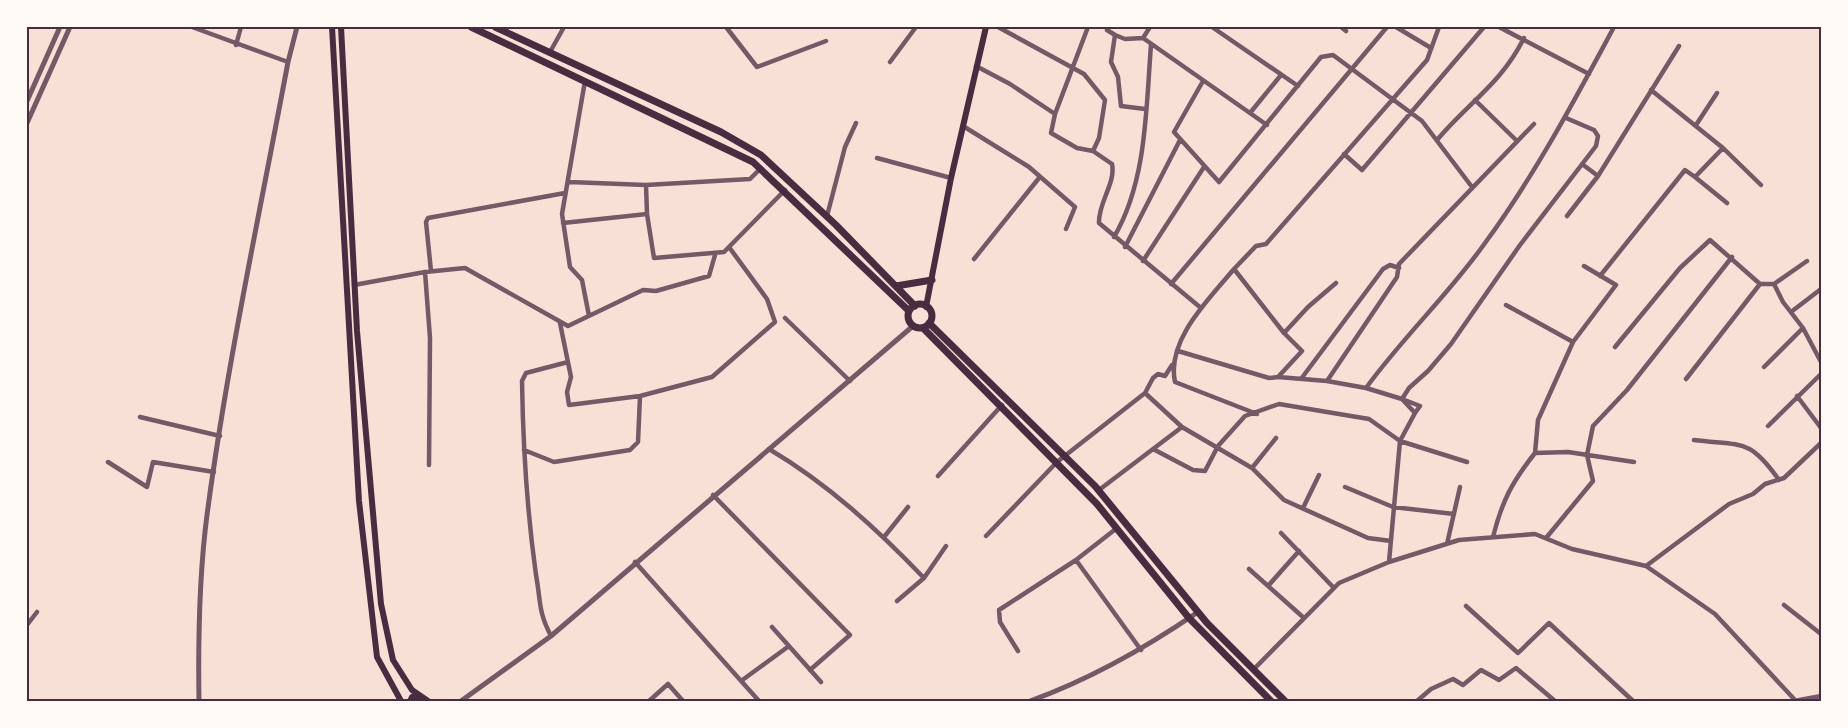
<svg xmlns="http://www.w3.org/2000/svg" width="1848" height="728" font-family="'Noto Sans',sans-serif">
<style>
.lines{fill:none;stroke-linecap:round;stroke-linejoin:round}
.minor{stroke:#755966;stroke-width:4.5}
.tertiary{stroke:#755966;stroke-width:5}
.secondary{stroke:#4a2c40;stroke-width:6}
.primary{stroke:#4a2c40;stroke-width:7}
.neatline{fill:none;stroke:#4a2c40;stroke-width:2}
</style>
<rect width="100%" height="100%" fill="#f7e1d7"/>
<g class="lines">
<path class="minor" d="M192 27 288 62
M726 27 757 67 826 41
M998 27 1084 74 1105 100 1099 138 1093 151
M1150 27 1143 38 1267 125
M1212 27 1298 86
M1341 27 1346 31
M1396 27 1431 48
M1499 27 1589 74
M1107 30 1115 35 1111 62 1118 77 1121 106 1145 109
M1115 35 1125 39 1143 38
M236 45 241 27
M550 52 564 27
M890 62 916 27
M976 66 1010 84 1055 114 1088 27
M585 81 562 214 570 267 582 280 589 316
M1203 81 1174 132 1219 182 1321 57 1333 55 1422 121 1472 187
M1651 90 1723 148 1761 185
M1475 100 1517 141
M1250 113 1281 75
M1055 114 1051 133 1077 148 1093 151 1112 164C1116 183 1098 203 1099 223L1201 308
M1696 125 1717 93
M963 126 1029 167 1075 207 1066 229
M1437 140C1469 102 1501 84 1524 38
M1344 154 1362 170 1484 27
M877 158 951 178
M1582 164 1598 176 1679 46
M1695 177 1727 203
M569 182 646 185 750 179 761 168
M646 185 647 214 654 258 724 252 785 190
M827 216 845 147 856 123
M1567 216 1598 176
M563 223 647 214
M1114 237C1147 181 1146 108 1151 45
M1125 247 1180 140
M974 259 1039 178
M1143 261 1204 167
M1234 269 1256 246 1266 244 1427 60 1439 27
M431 271 426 222 428 218 565 193
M425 272 430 338 429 465
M1600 276 1685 170 1695 177 1723 148
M1171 284 1387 27
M1774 284 1783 302 1803 328 1821 362
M354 285 425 272 465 268 568 326 643 290 656 291 709 276 715 255
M1506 305 1573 342
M1791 312 1821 289
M785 318 850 381
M560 323 571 377 567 392 569 405 640 396 712 377 775 322 767 299 729 247
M1284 333 1308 307 1336 283
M1615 347 1680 268 1710 240 1760 284H1774L1807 261
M1178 351 1269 378 1278 377
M1172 365 1165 376 1158 374 1153 378 1145 393 1182 427
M1764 367 1803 328
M1301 379 1383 269 1390 265 1399 268
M1686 379 1760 284
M1327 381 1397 277 1399 264 1534 124
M1366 388C1403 337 1449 294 1485 243 1535 175 1574 101 1614 27
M1797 396 1821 428
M1257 414 1175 382C1166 340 1209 299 1234 269L1284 333 1302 351 1278 377 1327 381 1366 388 1402 399 1415 413 1420 406 1402 399 1409 388 1428 371 1451 344 1520 245 1596 146 1598 136 1594 130 1566 118
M140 417 220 436
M1768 426 1821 374
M1694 440C1743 446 1749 438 1779 480
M769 449C828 484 877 529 924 578
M1153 449 1193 470 1205 471 1218 446 1245 416 1279 404 1369 419 1400 441 1415 413
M524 450 554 462 630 450 638 442 640 396
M1535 453 1538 420 1573 342 1616 285 1584 266
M108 462 147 487 153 462 214 472
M1252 468 1276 438
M938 476 1002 405
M1345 487 1393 507 1454 514
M1099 490 1182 427 1252 468 1284 500 1368 538 1391 541
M713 495 850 635 810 670
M1303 508 1319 475
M1281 533 1334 588
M986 536 1057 462 1145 393
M884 537 908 507
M1493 537C1502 501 1512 482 1535 453L1568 452 1634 462
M1546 538 1593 481 1587 455 1593 426 1627 390 1732 257
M1447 544 1460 487
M1076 560 1141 650
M635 562 759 701
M1389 562 1400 441 1467 462
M1646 566 1729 504 1753 494 1765 484 1784 478 1821 443
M1249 569 1304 618
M1268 586 1299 551
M897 601 924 578 946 546
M1784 605 1821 634
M1466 606 1518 653 1549 623 1633 701
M27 625 37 612
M772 627 821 682
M551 636C538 611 541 602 536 575 527 511 523 446 522 381L526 373 568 362
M1018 651 1000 622 999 610 1076 560 1117 528
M1253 670 1339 583 1389 562 1459 540 1535 534 1572 549 1646 566 1715 614 1795 700
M741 681 789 646
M649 701 668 684 683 701
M1417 701 1431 689 1453 679 1463 685 1481 670 1499 680 1516 668 1555 701
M1794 701 1821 696"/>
<path class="tertiary" d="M27 101 60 27
M27 123 70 27
M199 701C198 639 199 576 207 515 227 364 260 212 288 62L297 27
M461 701 551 636 913 326
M1030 701C1091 679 1144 649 1198 612"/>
<path class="secondary" d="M332 27 359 501 377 657 401 701
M341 27 357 331 381 604 393 660 412 690 428 701
M926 307 951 178 986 27
M410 701 412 697 420 696"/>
<path class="primary" d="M471 27 753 162 909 311
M495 27 721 132 761 155 836 225 915 306
M896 286 932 280
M908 316a12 12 0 1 1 24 0a12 12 0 1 1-24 0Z
M929 323 1095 486 1207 623 1285 701
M923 328 1097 504 1189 618 1271 701"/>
</g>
<rect width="1848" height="728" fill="none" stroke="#fffaf5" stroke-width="57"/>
<rect x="28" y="28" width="1792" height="672" class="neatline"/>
</svg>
